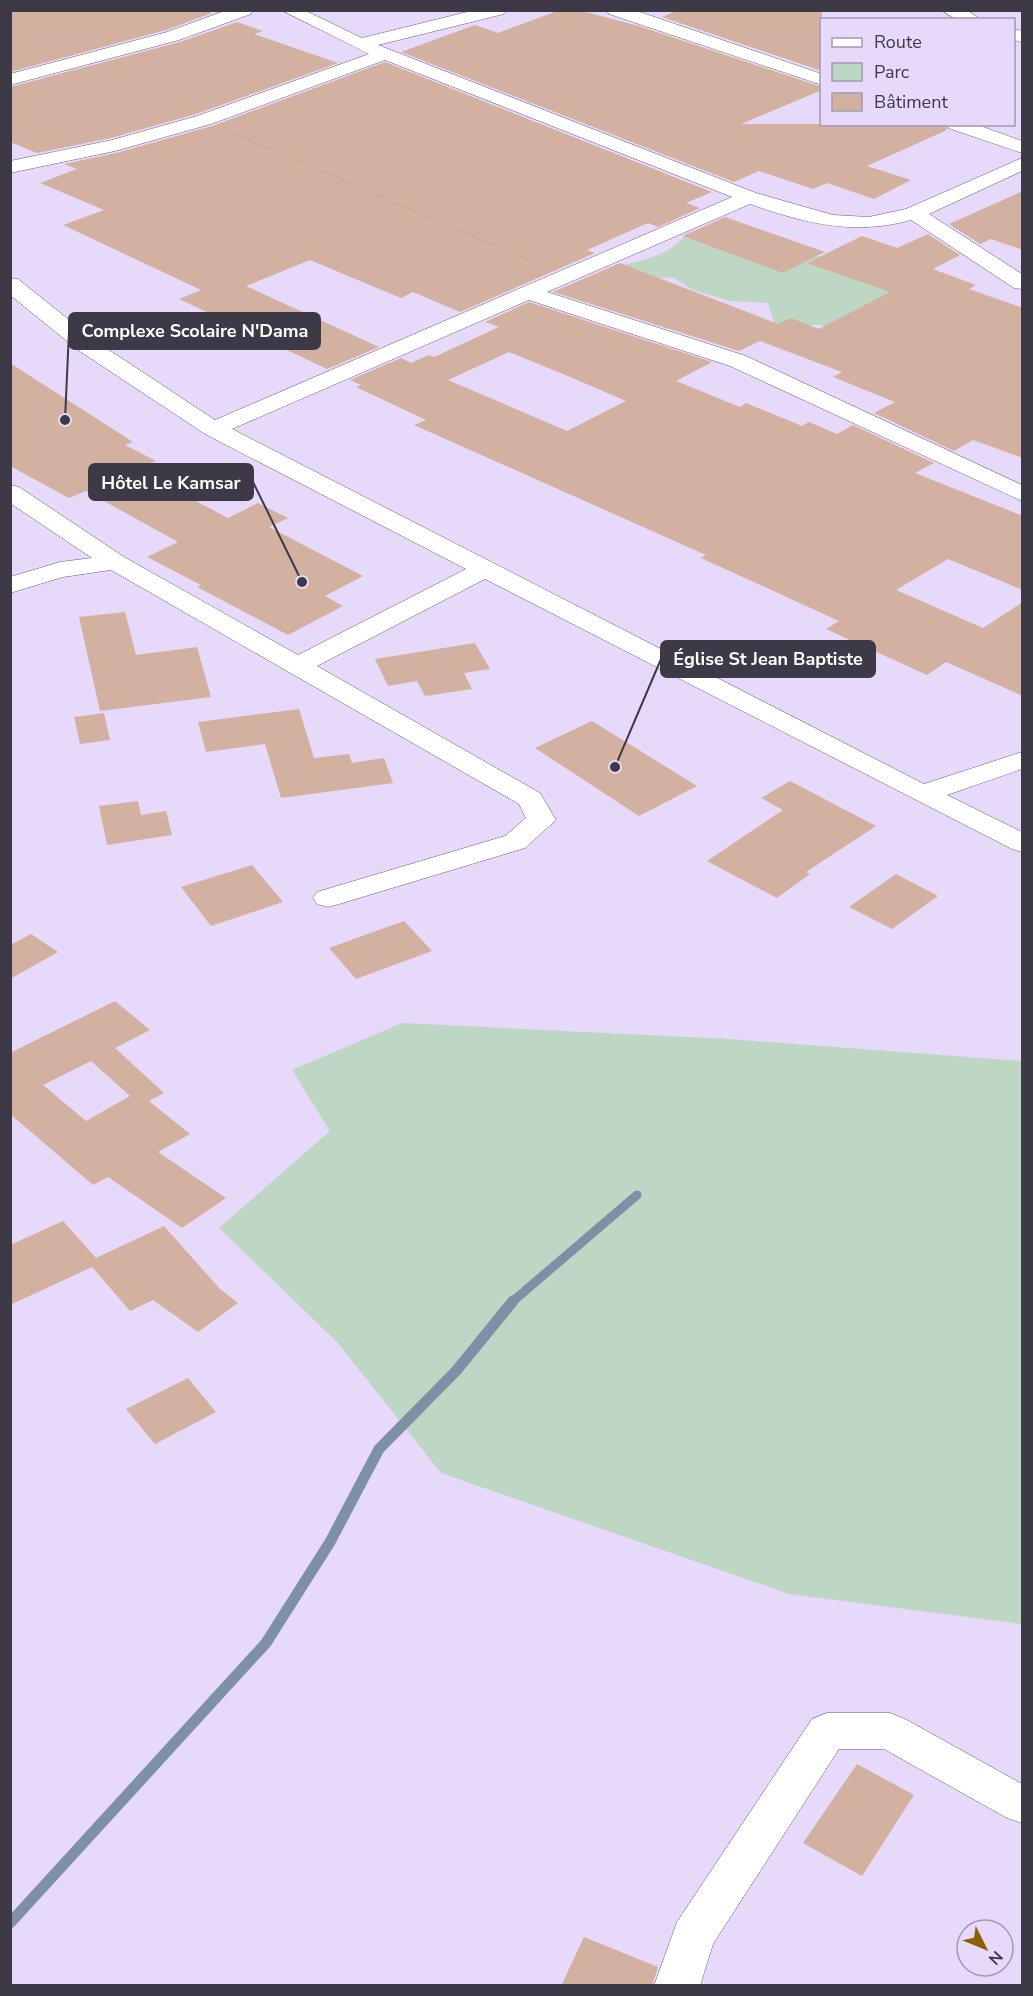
<svg xmlns="http://www.w3.org/2000/svg" width="1033" height="1996" font-family="'Nunito Sans',sans-serif">
<style>
.green{fill:#bed6c4}
.lines{fill:none;stroke-linecap:round;stroke-linejoin:round}
.stream-far1{stroke:#7e90a6;stroke-width:9}
.stream{stroke:#7e90a6;stroke-width:11}
.building{fill:#d3b1a0;fill-rule:evenodd}
.minor-casing{stroke:#6a5e7a;stroke-width:1}
.path{stroke:#a79db6;stroke-width:2;stroke-dasharray:1 3;stroke-linecap:butt}
.minor{fill:#fff;fill-rule:evenodd}
.leader{fill:none;stroke:#3e3946;stroke-width:2}
.callout-dot{fill:#3e3946;stroke:#e6d9f9;stroke-width:2}
.callout{fill:#3e3946;stroke:#3e3946;stroke-width:2}
.callout-label{font-size:18px;text-anchor:middle;font-weight:bold;fill:#fff}
</style>
<rect width="100%" height="100%" fill="#e6d9f9"/>
<path class="green" d="M705 229 925 283 850 335 820 325 775 326 768 303 730 301 694 290 672 277 625 281 613 268C640 260 670 257 687 233Z
M402 1023 729 1039 1022 1061V1624L789 1594 441 1473 337 1342 219 1228 330 1131 292 1070Z"/>
<g class="lines">
<path class="stream-far1" d="M512 1302 637 1195"/>
<path class="stream" d="M10 1923 266 1643 330 1542 379 1449 456 1371 513 1301"/>
</g>
<path class="building" d="M10 10H205L212 13 166 30 10 72Z
M560 10H578L639 26 822 87V90L741 124H944L947 130 867 166 911 180 874 199 827 183 813 189 759 171 734 182 401 52 475 25 498 33Z
M678 10H822V71L662 17Z
M237 22 263 31 254 34 338 63 196 114 111 138 37 153 10 142V87L180 42Z
M385 62 712 192 686 203 700 208 658 227 648 223 587 250 595 253 460 312 413 292 401 298 310 260 246 286 379 347 327 369 179 299 201 290 63 225 104 210 40 183 77 169 64 164 116 153 212 126Z
M1023 191V250L991 239 980 244 949 224Z
M725 217 756 228 825 252 783 273 683 236Z
M928 234 960 255 933 269 976 285 969 289 1023 308V458L973 440 954 451 874 413 895 402 833 377 842 372 760 341 739 351 553 292 620 263 778 324 791 318 819 329 890 292 807 263 862 236 897 248Z
M529 302 712 362 676 381 740 407 746 403 802 426 809 422 837 434 853 425 934 463 915 473 1023 516V590L948 559 896 590 983 628 1023 602V696L946 662 927 675 826 629 839 621 701 558 706 555 414 425 426 420 356 387 361 385 350 380 401 358 411 363 429 355 434 357 499 327 485 322ZM509 352 563 374 626 401 567 431 448 380Z
M10 363 133 442 125 445 156 461 136 469 228 518 258 503 288 518 269 527 363 576 325 596 343 606 288 635 197 587 201 585 147 557 178 542 86 491 69 498 10 466Z
M125 612 136 655 197 647 211 697 100 711 79 617Z
M475 643 490 669 464 673 472 689 425 696 417 681 388 686 375 659Z
M299 709 314 758 349 754 352 763 384 758 393 783 281 798 265 744 206 752 198 722Z
M104 713 110 740 80 744 74 717Z
M592 721 697 786 639 816 535 748Z
M790 781 876 826 806 872 810 874 777 898 707 861 783 810 761 798Z
M138 801 141 815 166 811 172 835 107 845 99 806Z
M252 865 283 902 211 926 181 887Z
M896 874 938 896 892 929 849 907Z
M404 921 432 951 356 979 329 948Z
M31 934 58 952 10 979V945Z
M115 1001 150 1030 115 1048 164 1093 149 1101 190 1134 158 1152 226 1198 182 1228 108 1177 93 1185 10 1114V1053ZM91 1061 130 1096 86 1121 43 1085Z
M63 1221 96 1258 164 1226 220 1289 238 1303 198 1332 153 1300 130 1311 92 1267 10 1305V1245Z
M188 1378 216 1412 155 1444 126 1409Z
M857 1764 914 1795 862 1876 803 1843Z
M584 1937 658 1967 652 1986H561Z"/>
<g class="lines">
<g class="minor-casing">
<path id="minor" d="M227 10H253L251 14 179 40 10 85V74L167 32Z
M281 10H304L362 38 475 10H506L504 14 378 45 756 193 833 215 869 217 906 209 1022 158V171L929 214 1022 274V289L1014 288 911 220C854 236 804 223 750 204L547 292 746 356 1022 485V501L730 366 529 300 232 429 924 784 1022 752V769L947 795 1022 832V852L1012 849 485 579 317 666 540 793 556 820 525 848 339 904 328 907 317 904 313 898 317 892 505 836 526 818 519 804 111 570 63 577 10 593V577L60 562 92 558 10 503V485L19 487 124 557 298 655 466 569 205 434 78 350 10 295V278L18 279 94 340 215 420 732 197 385 60 211 124 115 151 10 173V161L112 140 197 116 369 54Z
M607 10H634L822 74V85L609 14Z
M941 10H966L982 20H957Z
M1014 29 1022 31V42L1014 40Z
M946 124H975L1022 141V153L948 128Z
M827 1713H890L905 1719 1022 1784V1823L1007 1818 884 1749H839L713 1944 700 1986H654L677 1922 812 1719Z"/>
</g>
<path class="path" d="M233 133 538 264"/>
<use href="#minor" class="minor"/>
</g>
<path class="leader" d="M65 420L69 331M302 582L253 482M615 767L661 659"/>
<g class="callout-dot">
<circle cx="65" cy="420" r="6"/>
<circle cx="302" cy="582" r="6"/>
<circle cx="615" cy="767" r="6"/>
</g>
<g class="callout">
<rect x="69" y="313" width="251" height="36" rx="6"/>
<rect x="89" y="464" width="164" height="36" rx="6"/>
<rect x="661" y="641" width="214" height="36" rx="6"/>
</g>
<g class="callout-label">
<text x="195" y="337">Complexe Scolaire N'Dama</text>
<text x="171" y="489">Hôtel Le Kamsar</text>
<text x="768" y="665">Église St Jean Baptiste</text>
</g>
<rect width="1033" height="1996" fill="none" stroke="#3e3946" stroke-width="24"/>
<rect x="820" y="18" width="195" height="108" fill="#e6d9f9" stroke="#a399b1" stroke-width="1.5"/>
<rect x="832" y="38" width="30" height="9" fill="#ffffff" stroke="#a399b1" stroke-width="1.5"/>
<text x="874" y="48" font-size="18" fill="#3e3946">Route</text>
<rect x="832" y="63" width="30" height="18" fill="#bed6c4" stroke="#a399b1" stroke-width="1.5"/>
<text x="874" y="78" font-size="18" fill="#3e3946">Parc</text>
<rect x="832" y="93" width="30" height="18" fill="#d3b1a0" stroke="#a399b1" stroke-width="1.5"/>
<text x="874" y="108" font-size="18" fill="#3e3946">Bâtiment</text>
<g transform="translate(985 1948) rotate(133)"><circle r="28" fill="#e6d9f9" stroke="#a399b1" stroke-width="1.5"/>
<path d="M0-4.5L10 22L0 15L-10 22Z" fill="#8b6102"/>
<text y="-9" font-size="16" font-weight="bold" text-anchor="middle" fill="#3e3946">N</text>
</g>
</svg>
